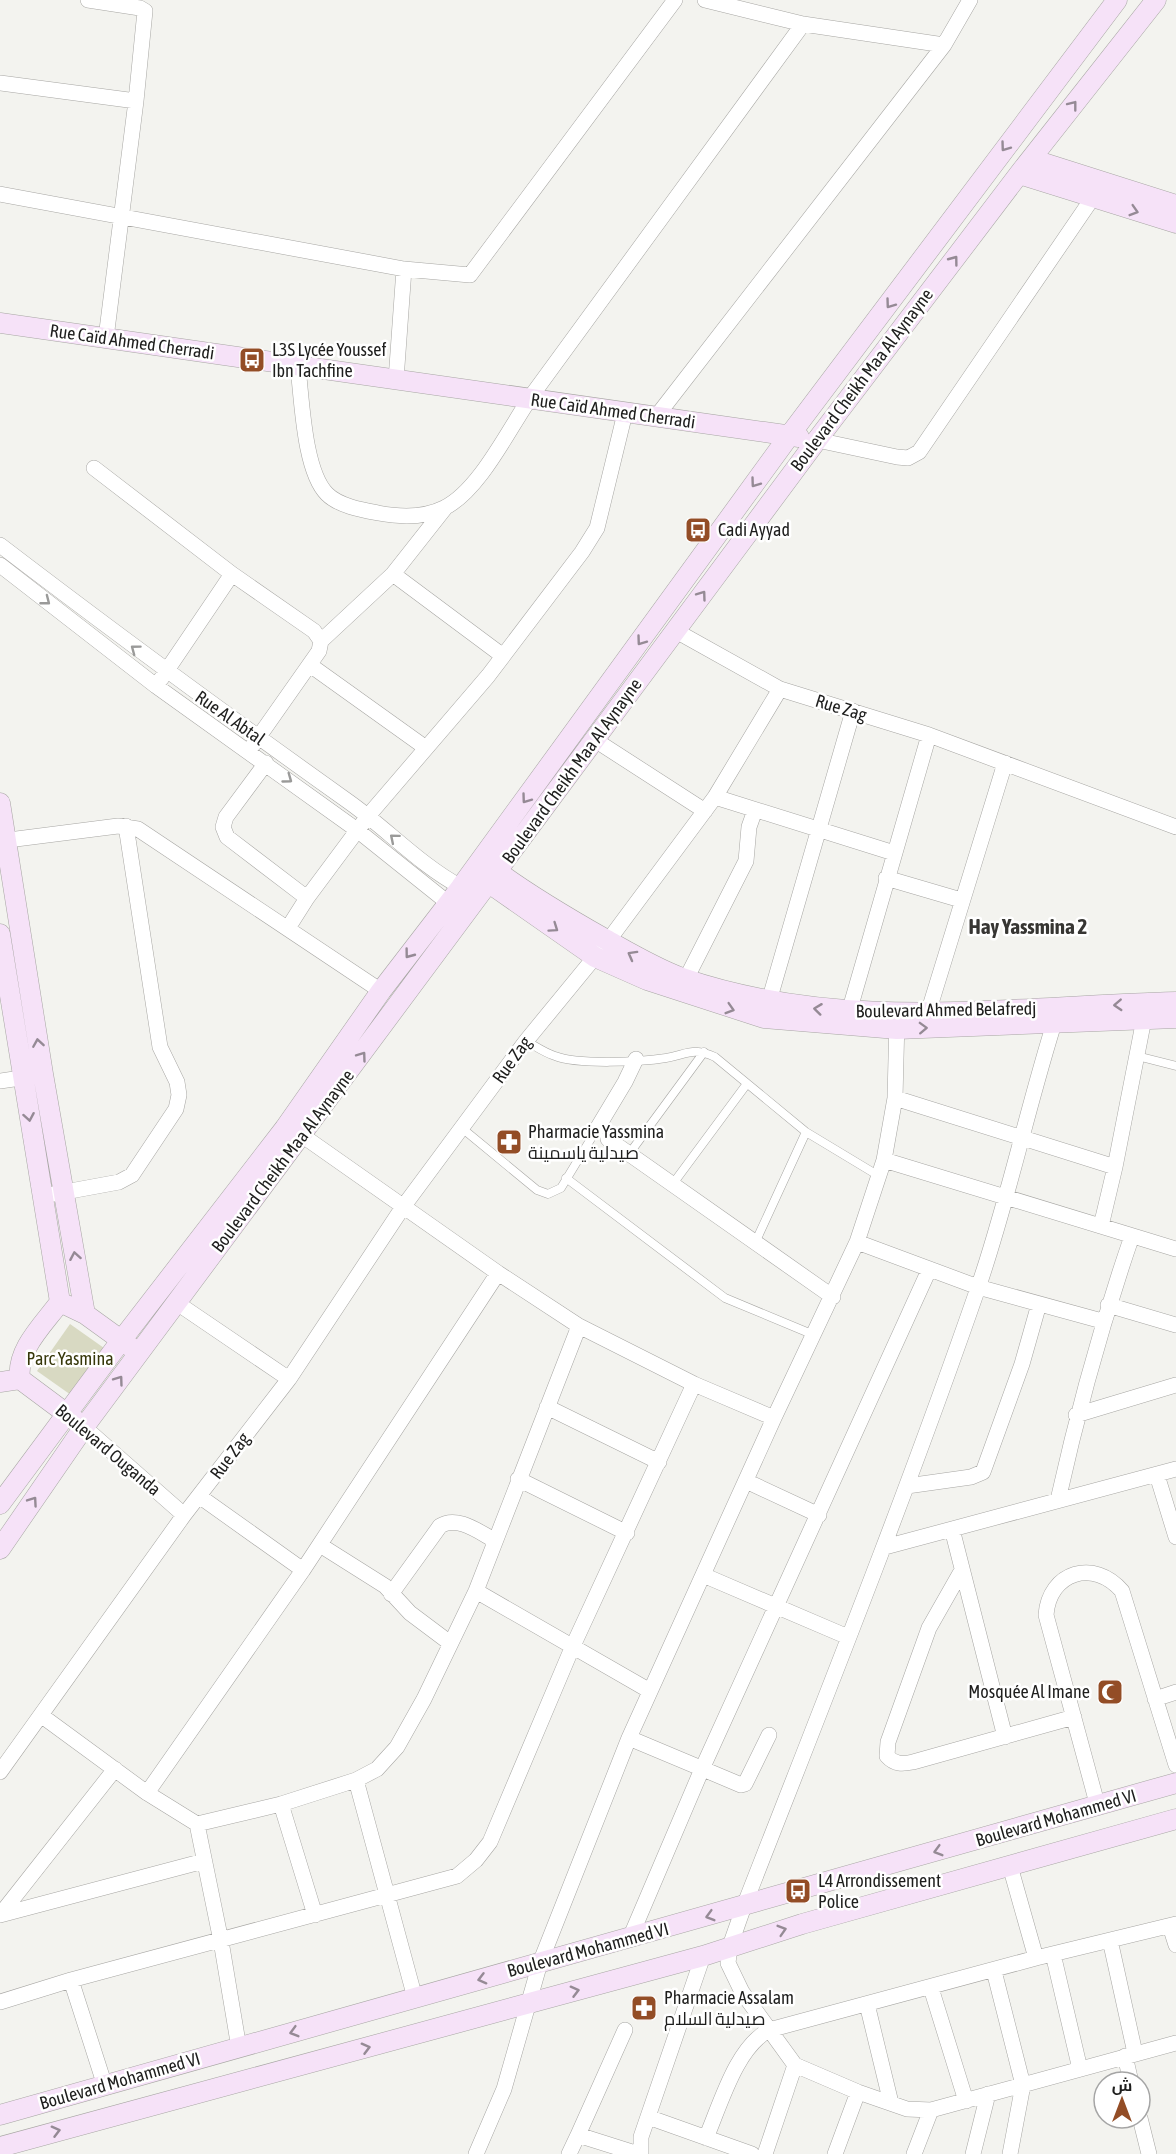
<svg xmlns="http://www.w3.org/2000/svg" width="1176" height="2154" font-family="'Asap Condensed',Cairo,sans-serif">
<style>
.green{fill:#d8d9c2}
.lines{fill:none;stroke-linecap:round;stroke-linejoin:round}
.lane-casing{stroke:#a7a6a3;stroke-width:9}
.street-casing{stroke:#a7a6a3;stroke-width:16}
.secondary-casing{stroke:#a7a6a3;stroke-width:21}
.lane{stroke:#fff;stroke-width:8}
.street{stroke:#fff;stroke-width:15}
.secondary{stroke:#f6e2f8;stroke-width:20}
.oneway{stroke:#958a95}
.oneway2{stroke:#9a9a99}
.labels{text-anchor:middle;stroke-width:5;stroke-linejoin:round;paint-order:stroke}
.street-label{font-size:18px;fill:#1e1e1d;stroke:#fff}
.poi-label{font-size:18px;fill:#1e1e1d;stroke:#fff;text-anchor:start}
.park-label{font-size:18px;fill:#36370a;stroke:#fff}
.quarter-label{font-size:21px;font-weight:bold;fill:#373633;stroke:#fff}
</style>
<rect width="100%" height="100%" fill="#f3f3ef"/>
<path class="green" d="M70 1324 104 1348 71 1395 37 1371Z"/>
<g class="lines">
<g class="lane-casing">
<path id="lane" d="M526 1041C535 1046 545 1053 555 1056 578 1065 641 1062 666 1058 688 1054 693 1047 715 1057L806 1132 879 1176
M1137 1056 1176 1066
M463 1129 537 1190 548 1194 561 1188 595 1132H597
M629 1154 704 1052
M566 1178 725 1298 814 1335
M672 1185 746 1085
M755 1243 806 1132"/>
</g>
<g class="street-casing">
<path id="street" d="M88 0 140 8 145 11 136 101 106 338
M944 45 970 0
M0 83 136 101
M0 194 404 269 470 275 675 0
M298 368C302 400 304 471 327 494 339 506 362 510 378 513 399 517 424 518 444 508 481 490 511 424 535 391 624 268 714 147 803 24
M396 380 404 269
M656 417 944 45 803 24 705 0
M817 440 897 457 908 458 919 452 1098 190
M94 468 232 574 314 631 321 641 319 651 253 745
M0 545C115 633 231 718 349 802 387 829 420 865 461 887
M0 565 156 686 357 830 447 902
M393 574 503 656
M676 631 780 689
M321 641 393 574 445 508
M310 665 426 748
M161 679 232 574
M595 740 705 811
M266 763 226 817 223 827 227 837 307 898 368 816 488 676 582 552 597 528 625 413
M715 797 894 853
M0 841 118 826 138 829 381 991
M886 878 961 900
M288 928 307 898
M686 979 746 861 749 827 755 810
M767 1008 853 711
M849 1012 929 735
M928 1013 1005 763
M1057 1014C1028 1104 1009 1198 978 1288 906 1496 824 1701 744 1906L730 1946 728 1963 742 1992 795 2065 858 2092 907 2109 931 2110 1176 2043
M0 1081 34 1076
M895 1098 1115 1167 1144 1019
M595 1132 625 1082 636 1059
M303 1136 498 1273 579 1326 694 1384 774 1418
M608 1139 833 1297
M884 1160 1176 1249
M54 1194 119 1182 132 1175 176 1109 179 1095 177 1082 160 1047 126 826
M1101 1226 1115 1167
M857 1242 978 1287 1102 1321
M177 1303 289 1379
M1108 1305 1176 1325
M547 1407 659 1462
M1076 1415 1176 1385
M84 1427 184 1515
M1157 1475 1176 1537
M518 1479 627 1533
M746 1481 819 1515
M907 1486 971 1477 983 1472 1022 1364 1039 1304
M199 1496 303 1570
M1058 1500C1078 1410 1102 1323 1132 1236
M952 1529 1005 1737
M320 1545 385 1586 410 1613 450 1643
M885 1547 1176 1469
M962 1570 929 1628 888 1742 887 1756C895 1765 903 1764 913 1762L1074 1717
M703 1575 848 1637
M476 1591 650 1691
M391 1594 440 1526C457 1515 479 1532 494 1540
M1155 1699 1176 1692
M42 1716 147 1793 197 1824 281 1804 356 1780 377 1769 397 1747 424 1699 476 1591 579 1326
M629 1738 741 1785 745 1784 769 1735
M0 1772 184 1515 289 1379 403 1207 526 1041 608 941 715 797 780 689 929 735 1176 827
M356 1780 415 1998
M147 1793 303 1570 498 1273
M281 1804 315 1915
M1098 1807 1046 1615C1049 1572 1094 1558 1122 1591L1176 1765
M197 1824 221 1941 239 2048
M1010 1866 1036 1958
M0 1915 204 1861
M0 1915 115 1769
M1170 1926 1176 1945
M630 1938 702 1769 929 1270
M1110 1940 1135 2053
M1053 1954 1080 2069
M994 1971 1023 2085 1010 2154
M71 1980 105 2086
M931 1988 966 2101
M0 2002 71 1980 457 1876 476 1860 490 1842 572 1648 694 1384
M867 2004 891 2103
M1125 2056 1131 2082
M648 2117 752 2154
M1140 2118 1149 2154
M578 2135 625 2030
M706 2138C721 2103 736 2048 769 2030L1036 1958 1176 1924
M476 2154 504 2089 540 1963 629 1738 774 1418 857 1242 884 1160 895 1098 897 1019
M569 2154 578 2135 638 2154
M641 2154V2137L703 1956
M765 2154 795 2065
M835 2154 858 2092
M914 2154 931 2110
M973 2154 988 2094"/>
</g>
<g class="secondary-casing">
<path id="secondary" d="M1031 159 1176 205
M1019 174 1176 223
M0 323 799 437
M0 803 43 1074 85 1314
M498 872C532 897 568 918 605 939 630 953 655 968 682 978 846 1034 1007 1006 1176 1002
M489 883 595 957 647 980 764 1018 897 1029 1176 1018
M0 934 60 1302
M0 1382 20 1379
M79 1423 20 1379C16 1350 43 1325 60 1302L85 1314 132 1348
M0 1504 120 1342 285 1128 381 991 461 887 789 436 1117 0
M0 1549 84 1427 817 440 1019 174 1156 0
M0 2115 1176 1783
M0 2147 703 1956 802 1924 1176 1819"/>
</g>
<use href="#lane" class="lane"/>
<use href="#street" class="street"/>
<use href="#secondary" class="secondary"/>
</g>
<defs><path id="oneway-chevron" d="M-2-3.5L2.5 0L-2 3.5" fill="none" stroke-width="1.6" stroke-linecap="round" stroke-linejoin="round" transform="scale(1.5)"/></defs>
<g class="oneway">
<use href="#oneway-chevron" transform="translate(1073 105) rotate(-52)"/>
<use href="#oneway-chevron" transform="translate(1005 147) rotate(126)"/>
<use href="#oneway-chevron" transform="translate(1134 211) rotate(17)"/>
<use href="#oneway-chevron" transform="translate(954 260) rotate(-53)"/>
<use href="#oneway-chevron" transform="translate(890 304) rotate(126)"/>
<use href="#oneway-chevron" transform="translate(755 483) rotate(126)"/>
<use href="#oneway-chevron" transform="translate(702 595) rotate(-54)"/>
<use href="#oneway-chevron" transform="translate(641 641) rotate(126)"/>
<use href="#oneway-chevron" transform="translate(526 799) rotate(126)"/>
<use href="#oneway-chevron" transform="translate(554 928) rotate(35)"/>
<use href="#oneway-chevron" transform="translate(409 954) rotate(127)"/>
<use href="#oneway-chevron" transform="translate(632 955) rotate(-151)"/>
<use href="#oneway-chevron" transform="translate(1118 1005) rotate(177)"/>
<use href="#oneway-chevron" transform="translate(730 1009) rotate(17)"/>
<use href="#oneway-chevron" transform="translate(818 1009) rotate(-173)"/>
<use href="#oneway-chevron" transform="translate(923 1028) rotate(-2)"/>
<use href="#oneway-chevron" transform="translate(38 1043) rotate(-99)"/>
<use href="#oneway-chevron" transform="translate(362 1056) rotate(-54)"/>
<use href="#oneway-chevron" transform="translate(29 1117) rotate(80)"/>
<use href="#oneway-chevron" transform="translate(75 1256) rotate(-100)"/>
<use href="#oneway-chevron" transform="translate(119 1380) rotate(-54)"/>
<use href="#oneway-chevron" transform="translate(33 1501) rotate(-55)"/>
<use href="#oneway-chevron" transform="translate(938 1851) rotate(164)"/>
<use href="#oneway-chevron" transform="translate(710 1916) rotate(164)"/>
<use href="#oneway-chevron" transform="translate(782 1930) rotate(-17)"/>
<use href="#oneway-chevron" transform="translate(482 1979) rotate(165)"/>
<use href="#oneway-chevron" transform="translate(575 1991) rotate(-15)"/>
<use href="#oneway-chevron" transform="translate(294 2032) rotate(164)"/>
<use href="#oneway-chevron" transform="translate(366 2048) rotate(-15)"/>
<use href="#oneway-chevron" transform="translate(56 2131) rotate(-15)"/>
</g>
<g class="oneway2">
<use href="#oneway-chevron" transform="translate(46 601) rotate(38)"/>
<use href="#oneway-chevron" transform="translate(135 649) rotate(-143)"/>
<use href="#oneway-chevron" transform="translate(288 779) rotate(36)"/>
<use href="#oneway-chevron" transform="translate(394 838) rotate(-140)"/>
</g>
<defs>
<g id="bus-square" transform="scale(1.35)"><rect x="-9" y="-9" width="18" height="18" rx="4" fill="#934d26" stroke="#fff"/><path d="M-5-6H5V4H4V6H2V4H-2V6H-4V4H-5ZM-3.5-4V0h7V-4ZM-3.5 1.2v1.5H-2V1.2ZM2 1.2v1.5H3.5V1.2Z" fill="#fff"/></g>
<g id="pharmacy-square" transform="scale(1.35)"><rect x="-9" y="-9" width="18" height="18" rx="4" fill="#934d26" stroke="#fff"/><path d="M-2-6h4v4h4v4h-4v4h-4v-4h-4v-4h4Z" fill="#fff"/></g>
<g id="mosque-square" transform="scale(1.35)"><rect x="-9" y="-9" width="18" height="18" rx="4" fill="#934d26" stroke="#fff"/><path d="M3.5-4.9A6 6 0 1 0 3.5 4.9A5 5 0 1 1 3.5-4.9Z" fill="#fff"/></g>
</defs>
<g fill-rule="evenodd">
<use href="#bus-square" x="252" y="360"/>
<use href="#bus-square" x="698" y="530"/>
<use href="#pharmacy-square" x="509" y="1142"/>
<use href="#mosque-square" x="1110" y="1692"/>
<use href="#bus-square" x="798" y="1891"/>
<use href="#pharmacy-square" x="644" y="2008"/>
</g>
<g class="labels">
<g class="street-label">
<text transform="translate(132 342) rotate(8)" y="6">Rue Caïd Ahmed Cherradi</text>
<text transform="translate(862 380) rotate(-53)" y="6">Boulevard Cheikh Maa Al Aynayne</text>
<text transform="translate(613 411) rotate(8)" y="6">Rue Caïd Ahmed Cherradi</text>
<text transform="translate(841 708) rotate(17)" y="6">Rue Zag</text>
<text transform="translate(230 718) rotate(35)" y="6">Rue Al Abtal</text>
<text transform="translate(572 771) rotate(-54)" y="6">Boulevard Cheikh Maa Al Aynayne</text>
<text transform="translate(946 1010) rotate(-1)" y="6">Boulevard Ahmed Belafredj</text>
<text transform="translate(512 1060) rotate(-54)" y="6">Rue Zag</text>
<text transform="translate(283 1161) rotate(-53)" y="6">Boulevard Cheikh Maa Al Aynayne</text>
<text transform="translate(108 1450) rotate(40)" y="6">Boulevard Ouganda</text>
<text transform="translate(230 1456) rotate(-53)" y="6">Rue Zag</text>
<text transform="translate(1056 1818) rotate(-16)" y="6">Boulevard Mohammed VI</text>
<text transform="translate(588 1950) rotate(-15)" y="6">Boulevard Mohammed VI</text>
<text transform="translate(120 2081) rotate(-16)" y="6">Boulevard Mohammed VI</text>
</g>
<g class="poi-label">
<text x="272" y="356">L3S Lycée Youssef<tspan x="272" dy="21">Ibn Tachfine</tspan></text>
<text x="718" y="536">Cadi Ayyad</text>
<text x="528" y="1138">Pharmacie Yassmina<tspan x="528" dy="21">صيدلية ياسمينة</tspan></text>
<text x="1090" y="1698" text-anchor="end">Mosquée Al Imane</text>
<text x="818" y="1887">L4 Arrondissement<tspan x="818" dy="21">Police</tspan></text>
<text x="664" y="2004">Pharmacie Assalam<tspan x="664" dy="21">صيدلية السلام</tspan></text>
</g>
<g class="park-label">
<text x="70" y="1365">Parc Yasmina</text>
</g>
<g class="quarter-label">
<text x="1028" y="934">Hay Yassmina 2</text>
</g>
</g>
<g transform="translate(1122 2100)"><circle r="28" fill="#ffffff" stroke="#a5a5a5" stroke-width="1.5"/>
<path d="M0-4.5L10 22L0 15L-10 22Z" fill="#934d26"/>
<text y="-9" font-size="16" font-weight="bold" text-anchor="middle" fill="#1e1e1d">ش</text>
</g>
</svg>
